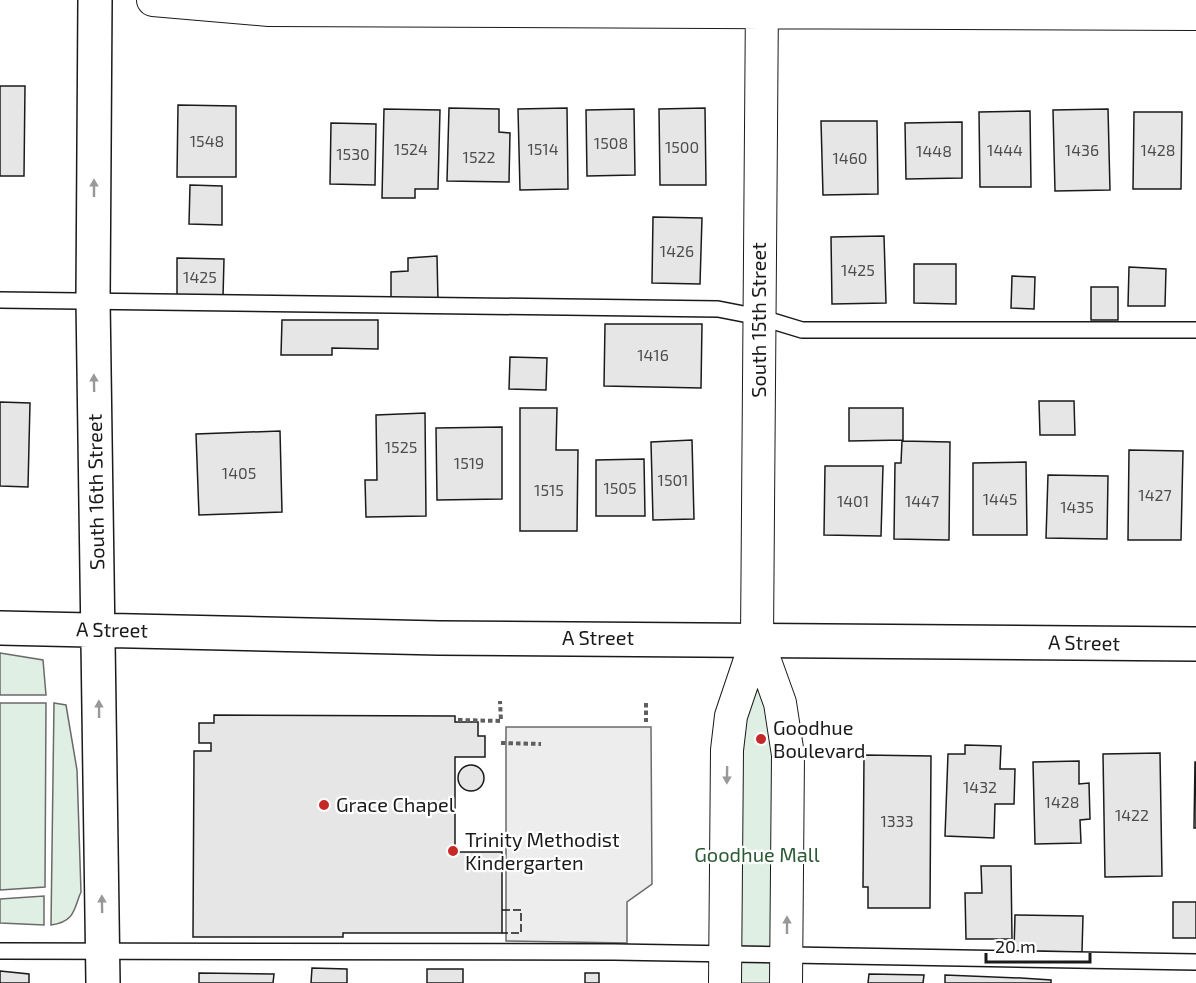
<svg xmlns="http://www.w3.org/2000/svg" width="1196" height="983" font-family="'Exo 2',sans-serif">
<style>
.green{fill:#e0efe3;stroke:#6a6a6a;stroke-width:1.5}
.parking{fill:#ededed;stroke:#6a6a6a;stroke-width:1.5}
.building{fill:#e6e6e6;stroke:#1a1a1a;stroke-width:1.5}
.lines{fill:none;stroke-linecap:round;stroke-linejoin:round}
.service-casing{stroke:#1a1a1a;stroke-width:18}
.minor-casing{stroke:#1a1a1a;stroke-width:34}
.secondary-casing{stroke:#1a1a1a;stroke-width:36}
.path{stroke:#5f5f5f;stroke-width:4;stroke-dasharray:4.5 3;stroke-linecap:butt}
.service{stroke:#fff;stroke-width:15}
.minor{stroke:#fff;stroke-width:32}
.secondary{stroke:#fff;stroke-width:33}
.fence{stroke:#1a1a1a;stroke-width:1.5;stroke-dasharray:8 3;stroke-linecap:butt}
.oneway{fill:#989898}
.poi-dot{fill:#c62828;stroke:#fff;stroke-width:2}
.labels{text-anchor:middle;stroke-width:4.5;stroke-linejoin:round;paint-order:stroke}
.number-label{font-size:16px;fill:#4d4d4d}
.street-label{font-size:20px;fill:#1a1a1a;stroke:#fff}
.poi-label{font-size:20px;fill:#1a1a1a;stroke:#fff;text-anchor:start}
.park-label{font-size:20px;fill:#2b5a34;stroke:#fff}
</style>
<rect width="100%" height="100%" fill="#fff"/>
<path class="green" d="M757 639 775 685 786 983H725L727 750Z
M0 653 43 660 46 695H0Z
M0 703H46L45 887 0 890Z
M54 703 66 705 77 770 81 892C74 907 76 922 51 925Z
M44 896V925L0 923V899Z"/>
<path class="parking" d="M506 727H651L652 884 627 902V943L506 941Z"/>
<path class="building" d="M0 86H25L24 176H0Z
M178 105 236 106V177H177Z
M449 108 499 109V132L510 133 509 182 447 181Z
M567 108 568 189 520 190 518 109Z
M705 108 706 185H660L659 109Z
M384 109 440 110 438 189H415V198H382Z
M634 109 635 175 587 176 586 110Z
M1108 109 1110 190 1055 191 1053 110Z
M1030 111 1031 187H980L979 112Z
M1134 112H1182L1181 189H1133Z
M821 121H877L878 194 823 195Z
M962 122V178L906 179 905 123Z
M331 123 376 124 375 185 330 184Z
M190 185 222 186V225L189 224Z
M653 217 702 218 700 284 652 283Z
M884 236 886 303 832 304 831 237Z
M437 256 438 301 391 302V272L408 271V258Z
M177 258 224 259 223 297 177 296Z
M914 264H956V304L914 303Z
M1129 267 1166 269 1165 306H1128Z
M1012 276 1035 277 1034 309 1011 308Z
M1091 287H1118V320H1091Z
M282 320H378V349L332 348V355H281Z
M605 324H702L701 388 604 386Z
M510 357 547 358 546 390 509 389Z
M1039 401H1074L1075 435H1040Z
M0 402 30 403 28 487 0 486Z
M520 408H557L556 450H578L577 531H520Z
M849 408H903V440L849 441Z
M425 413 426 516 366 517 365 480H377L376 415Z
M502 427V499L437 500 436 428Z
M280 431 282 512 199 515 196 434Z
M692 440 694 519 653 520 651 442Z
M902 441 950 442 949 540 894 539 895 463H901Z
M1129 450 1183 451 1181 540H1128Z
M644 459 645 516H596V460Z
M1026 462 1027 535H973V463Z
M825 466H883L881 536 824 535Z
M1048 475 1108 476 1107 539 1046 538Z
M214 715 455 716V722H478V736H485V757H455V852H502V933H343V937H193L194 751H211V743H199V723H214Z
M965 745 1001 746 1000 769H1015L1014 804H995L994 838 945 836 948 754H965Z
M1160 753 1162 876 1105 877 1103 754Z
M864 755 931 756 930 908H868V887H863Z
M1079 761V784L1089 783 1090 819 1080 820 1081 843 1035 844 1033 762Z
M1195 762H1196V828H1194Z
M458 778a13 13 0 1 1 26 0a13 13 0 1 1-26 0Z
M981 866H1011L1012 939H966L965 893H982Z
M1173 902H1196V938H1173Z
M1015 915 1083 916 1082 952 1014 951Z
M312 968 347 969V983H311Z
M427 969H463V983H427Z
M0 971 29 974V983H0Z
M199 973 274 974 273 983H199Z
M585 973H599V983H585Z
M869 974 924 975 923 983H868Z
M945 975 1021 978 1051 980V983H945Z"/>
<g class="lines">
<g class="service-casing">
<path id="service" d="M0 300 718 309 759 317 802 330H1196
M0 951 614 952 1196 962"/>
</g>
<g class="minor-casing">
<path id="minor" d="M153 0 269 10 1196 14
M757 639 780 703 788 755 786 983
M725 983 727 750 731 716 757 639 762 0"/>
</g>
<g class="secondary-casing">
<path id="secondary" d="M95 0 93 300 103 983
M0 628 439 638 1196 644"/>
</g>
<path class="path" d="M646 703V722
M458 720 501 721 500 701
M501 743 541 744"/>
<use href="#service" class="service"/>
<use href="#minor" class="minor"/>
<use href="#secondary" class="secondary"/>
<path class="fence" d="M502 910H521V933H502"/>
</g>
<defs><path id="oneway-solid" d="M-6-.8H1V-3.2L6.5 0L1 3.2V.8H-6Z" transform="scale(1.5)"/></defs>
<g class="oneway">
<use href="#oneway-solid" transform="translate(94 188) rotate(-90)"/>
<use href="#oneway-solid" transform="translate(94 383) rotate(-91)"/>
<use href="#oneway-solid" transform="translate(99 709) rotate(-91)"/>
<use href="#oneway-solid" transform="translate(727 775) rotate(91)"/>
<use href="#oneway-solid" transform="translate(102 904) rotate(-91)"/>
<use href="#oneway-solid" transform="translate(787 925) rotate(-90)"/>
</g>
<g class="poi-dot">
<circle cx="761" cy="739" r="6"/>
<circle cx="324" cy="805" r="6"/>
<circle cx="453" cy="851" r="6"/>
</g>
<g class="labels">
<g class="number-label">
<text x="207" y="147">1548</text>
<text x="611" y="149">1508</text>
<text x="682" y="153">1500</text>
<text x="411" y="155">1524</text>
<text x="543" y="155">1514</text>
<text x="1005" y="156">1444</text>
<text x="1082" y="156">1436</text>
<text x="1158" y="156">1428</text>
<text x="934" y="157">1448</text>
<text x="353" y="160">1530</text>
<text x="479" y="163">1522</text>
<text x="850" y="164">1460</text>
<text x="677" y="257">1426</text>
<text x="858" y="276">1425</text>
<text x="200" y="283">1425</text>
<text x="653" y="361">1416</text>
<text x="401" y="453">1525</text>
<text x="469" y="469">1519</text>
<text x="239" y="479">1405</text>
<text x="673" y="486">1501</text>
<text x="620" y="494">1505</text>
<text x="549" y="496">1515</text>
<text x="1155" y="501">1427</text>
<text x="1000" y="505">1445</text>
<text x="853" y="507">1401</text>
<text x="922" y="507">1447</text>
<text x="1077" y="513">1435</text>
<text x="980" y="793">1432</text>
<text x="1062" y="808">1428</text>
<text x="1132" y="821">1422</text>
<text x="897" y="827">1333</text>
</g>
<g class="street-label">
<text transform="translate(759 320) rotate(-90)" y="7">South 15th Street</text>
<text transform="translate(96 492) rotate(-91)" y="7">South 16th Street</text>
<text transform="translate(112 630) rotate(1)" y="7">A Street</text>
<text x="598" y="645">A Street</text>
<text transform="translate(1084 643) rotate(1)" y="7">A Street</text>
</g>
<g class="poi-label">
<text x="773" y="735">Goodhue<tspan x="773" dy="23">Boulevard</tspan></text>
<text x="336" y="812">Grace Chapel</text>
<text x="465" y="847">Trinity Methodist<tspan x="465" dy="23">Kindergarten</tspan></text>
</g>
<g class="park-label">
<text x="757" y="862">Goodhue Mall</text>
</g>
</g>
<path d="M986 953v9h104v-9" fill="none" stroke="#1a1a1a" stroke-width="3"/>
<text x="995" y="953" font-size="18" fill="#1a1a1a" stroke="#ffffff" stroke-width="4.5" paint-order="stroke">20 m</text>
</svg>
